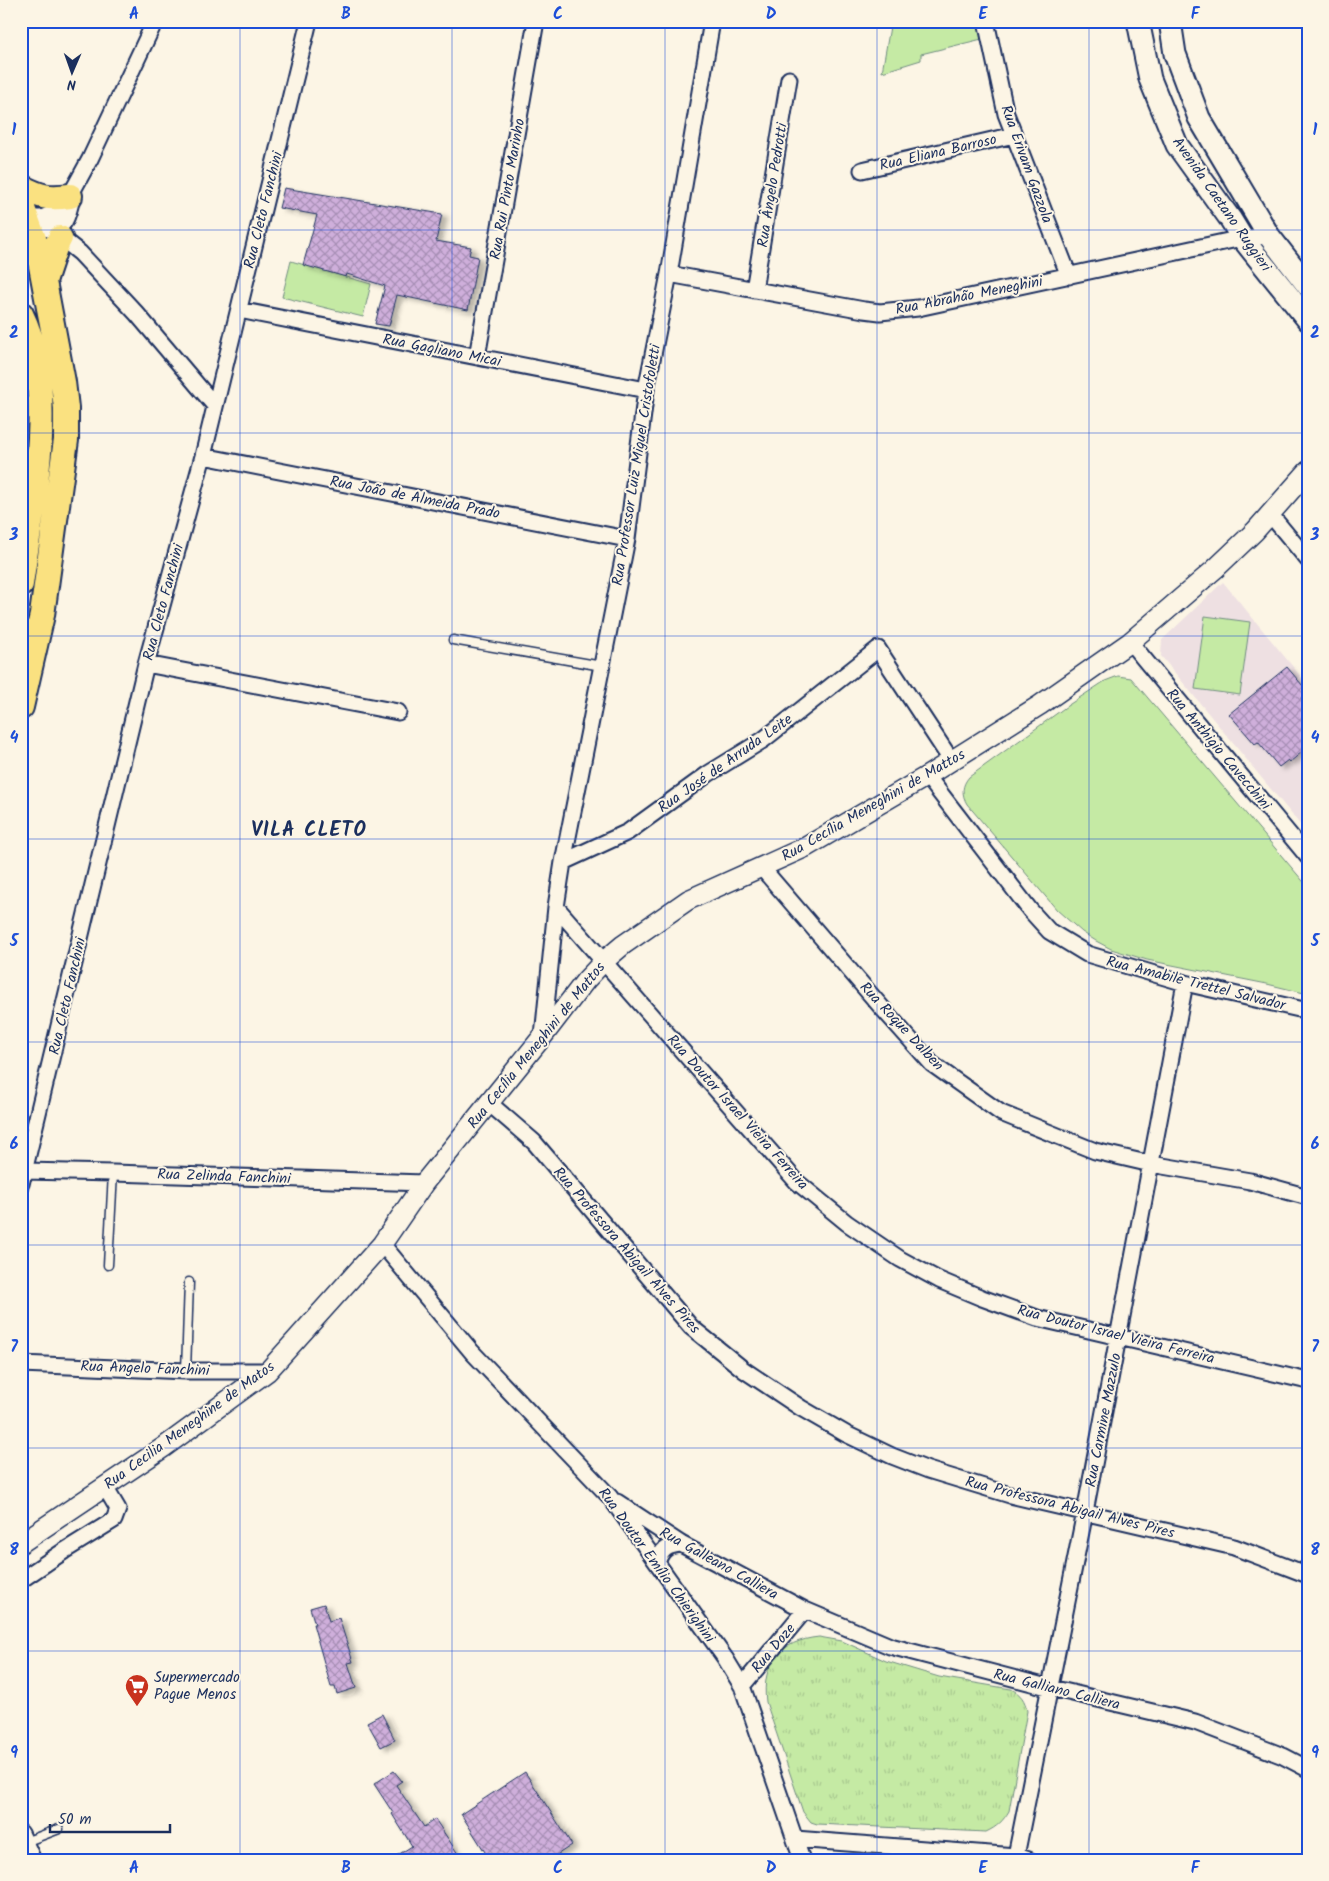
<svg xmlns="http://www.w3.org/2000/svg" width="1329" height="1881" font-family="Kalam,sans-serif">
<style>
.built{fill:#eee0e2}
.grass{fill:url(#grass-tufts);stroke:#708c81}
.green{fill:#c5eaa4;stroke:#708c81}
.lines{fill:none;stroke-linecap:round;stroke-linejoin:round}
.stream{stroke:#5c93ae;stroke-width:5}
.building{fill:url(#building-cross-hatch);stroke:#1b2f5e;filter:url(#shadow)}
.service-casing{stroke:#1b2f5e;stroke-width:11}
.minor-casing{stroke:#1b2f5e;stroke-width:19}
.tertiary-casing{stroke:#1b2f5e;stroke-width:22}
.secondary-casing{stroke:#1b2f5e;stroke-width:25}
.primary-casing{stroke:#1b2f5e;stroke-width:28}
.service{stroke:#fcf5e5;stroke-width:8}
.minor{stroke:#fcf5e5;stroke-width:15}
.tertiary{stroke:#fcf5e5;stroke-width:19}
.secondary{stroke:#fcf5e5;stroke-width:21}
.primary{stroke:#fae180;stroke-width:24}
.grid{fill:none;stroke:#1d4ed8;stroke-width:1;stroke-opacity:0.55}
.labels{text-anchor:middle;stroke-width:4;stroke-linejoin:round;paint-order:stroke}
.street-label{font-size:15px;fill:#1b2f5e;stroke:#fcf5e5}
.poi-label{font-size:15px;fill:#1b2f5e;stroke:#fcf5e5;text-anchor:start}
.district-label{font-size:20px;font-weight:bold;letter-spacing:1px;fill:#1b2f5e;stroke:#fcf5e5}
.neatline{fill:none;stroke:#1d4ed8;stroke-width:2}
.grid-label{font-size:16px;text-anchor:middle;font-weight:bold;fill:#1d4ed8}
</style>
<defs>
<pattern id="grass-tufts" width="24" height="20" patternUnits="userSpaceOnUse" patternTransform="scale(1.25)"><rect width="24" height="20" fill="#c5eaa4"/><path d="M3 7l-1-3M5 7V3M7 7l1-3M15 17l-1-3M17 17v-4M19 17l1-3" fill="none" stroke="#a9c990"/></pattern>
<pattern id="building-cross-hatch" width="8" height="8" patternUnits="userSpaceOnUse" patternTransform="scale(1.25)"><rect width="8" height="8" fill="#cfafdb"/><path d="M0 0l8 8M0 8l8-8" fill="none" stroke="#a78fb5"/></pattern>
<filter id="shadow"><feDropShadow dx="5.5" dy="3" stdDeviation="2.5" flood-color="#0004"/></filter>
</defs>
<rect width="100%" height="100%" fill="#fcf5e5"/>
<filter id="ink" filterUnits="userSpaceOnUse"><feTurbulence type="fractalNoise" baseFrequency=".02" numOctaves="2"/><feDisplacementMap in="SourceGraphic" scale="10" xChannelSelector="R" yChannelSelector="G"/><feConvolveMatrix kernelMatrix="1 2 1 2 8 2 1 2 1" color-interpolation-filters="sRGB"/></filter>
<g filter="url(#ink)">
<path class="built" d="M1223 582 1308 685V834L1161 656 1162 640Z"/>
<path class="grass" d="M819 1637 842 1641 886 1661 939 1677 1011 1689C1021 1694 1025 1700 1027 1711L1009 1811C1003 1821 997 1827 986 1832L817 1824 811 1822 803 1812 766 1702C761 1663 780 1641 819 1637Z"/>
<path class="green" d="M891 21H978L982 39 921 54V60L882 72Z
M291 261 371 284 363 317 282 297Z
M1205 616 1250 622 1240 695 1195 689Z
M1118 676 1131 678 1308 887V994L1267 984 1147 960 1111 949 1096 941 1082 932 1057 910 967 804C961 794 962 785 969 777L1067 706 1105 681Z"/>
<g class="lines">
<path class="stream" d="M21 433 22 423"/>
</g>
<path class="building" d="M284 188 442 214 436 241 471 247 469 255 478 257 468 310 397 295 389 326 375 324 385 286 347 274 346 277 303 265 317 215 279 208Z
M1287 667 1308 692 1301 698 1308 705V747L1290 762 1288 760 1279 767 1258 742 1255 744 1229 714Z
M324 1604 329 1621 339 1618 353 1662 348 1663 356 1688 337 1694 335 1687H331L313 1624H315L310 1608Z
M382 1714 395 1740 381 1747 367 1722Z
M394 1771 402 1781 396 1785 424 1827 435 1819 462 1860H390L412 1846 392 1814 393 1813 374 1784Z
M525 1772 572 1845 549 1860H490L461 1814Z"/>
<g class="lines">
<g class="service-casing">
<path id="service" d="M453 640 602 666
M108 1265 113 1173
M186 1371 189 1282
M25 1842 59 1829"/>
</g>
<g class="minor-casing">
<path id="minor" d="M986 21 1006 114 1069 276
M862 170 1014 135
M27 218H42L54 213 66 203 90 159 155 21
M43 228C67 232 67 216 72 198
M50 229 80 253 137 314 215 406
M669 274 864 310 880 312 918 308 1242 238 1269 236
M754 290 789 79
M239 310 646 390
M477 357 536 21
M203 456 627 539
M1270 514 1308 560
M1130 642 1308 857
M146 664 398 712
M927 776 1030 910 1049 931 1087 954 1185 983 1308 1011
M563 862 628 832 708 774 763 740 878 649 951 760
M762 868 883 1009 932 1064 1001 1113 1095 1151 1151 1164 1250 1181 1308 1197
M556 907 797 1182 847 1223 900 1259 939 1280 982 1298 1037 1318 1308 1381
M543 1036 556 907 563 862 627 539 646 390 669 274 712 21
M489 1103 534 1142 691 1327 744 1370 801 1408 846 1434 892 1456 928 1470 1010 1495 1234 1547 1308 1575
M25 1171 113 1173 424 1183
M21 1184 146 664 203 456 309 21
M382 1244 472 1352 610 1497 725 1658 742 1686 802 1860
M21 1364 186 1371H268
M617 1502 681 1544 805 1610 890 1646 1051 1688 1195 1722 1283 1756 1308 1769
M657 1563C661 1550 667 1545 681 1544
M21 1580 64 1551 114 1520 118 1509 105 1487
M742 1686 805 1610
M21 1833 33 1860
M795 1839 1016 1856 1029 1860
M1016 1856 1085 1512 1185 983"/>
</g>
<g class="tertiary-casing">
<path id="tertiary" d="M21 1543 164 1447 268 1371 382 1244 424 1183 543 1036 586 980 604 961 623 945 688 900 806 847 927 776 1040 705 1097 665 1130 642 1215 569 1255 531 1308 471"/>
</g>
<g class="secondary-casing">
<path id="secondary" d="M1138 21 1150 79 1177 145 1231 220 1242 238 1308 320
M1170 21 1175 54 1199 118 1269 236 1308 286"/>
</g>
<g class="primary-casing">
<path id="primary" d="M21 187C41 197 48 199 70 196
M21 203 38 250 63 382 66 408V440L42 615 21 707
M45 278 55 248 60 238
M21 314C59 391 32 503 21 584"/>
</g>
<use href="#service" class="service"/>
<use href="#minor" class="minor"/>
<use href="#tertiary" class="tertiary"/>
<use href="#secondary" class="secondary"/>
<use href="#primary" class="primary"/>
</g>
</g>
<path class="grid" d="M240 21V1860M452 21V1860M665 21V1860M877 21V1860M1089 21V1860M21 230H1308M21 433H1308M21 636H1308M21 839H1308M21 1042H1308M21 1245H1308M21 1448H1308M21 1651H1308"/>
<defs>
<g id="supermarket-pin" transform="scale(1.25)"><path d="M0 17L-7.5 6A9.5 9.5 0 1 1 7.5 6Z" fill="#c8321e" stroke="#fcf5e5"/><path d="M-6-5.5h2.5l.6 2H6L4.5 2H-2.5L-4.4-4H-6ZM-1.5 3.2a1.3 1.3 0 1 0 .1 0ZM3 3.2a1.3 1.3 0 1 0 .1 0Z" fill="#fff"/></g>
</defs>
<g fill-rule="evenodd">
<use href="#supermarket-pin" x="137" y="1686"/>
</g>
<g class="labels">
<g class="street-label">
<text transform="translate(938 152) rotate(-13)" y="5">Rua Eliana Barroso</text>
<text transform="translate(1027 164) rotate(70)" y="5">Rua Erivam Gazzola</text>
<text transform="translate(772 185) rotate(-81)" y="5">Rua Ângelo Pedrotti</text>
<text transform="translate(507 189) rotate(-80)" y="5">Rua Rui Pinto Marinho</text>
<text transform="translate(1222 204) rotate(55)" y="5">Avenida Caetano Ruggieri</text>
<text transform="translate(263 210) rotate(-76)" y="5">Rua Cleto Fanchini</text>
<text transform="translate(969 295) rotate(-11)" y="5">Rua Abrahão Meneghini</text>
<text transform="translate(442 350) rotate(11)" y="5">Rua Gagliano Micai</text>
<text transform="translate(636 465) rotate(-81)" y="5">Rua Professor Luiz Miguel Cristofoletti</text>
<text transform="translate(415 497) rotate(11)" y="5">Rua João de Almeida Prado</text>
<text transform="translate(163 602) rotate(-75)" y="5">Rua Cleto Fanchini</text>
<text transform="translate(1219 749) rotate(50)" y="5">Rua Anthigio Cavecchini</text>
<text transform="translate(725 763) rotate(-35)" y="5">Rua José de Arruda Leite</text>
<text transform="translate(873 805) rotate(-30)" y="5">Rua Cecília Meneghini de Mattos</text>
<text transform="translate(1196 983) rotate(14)" y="5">Rua Amabile Trettel Salvador</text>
<text transform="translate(67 996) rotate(-77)" y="5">Rua Cleto Fanchini</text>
<text transform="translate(902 1026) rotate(47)" y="5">Rua Roque Dalben</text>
<text transform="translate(536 1045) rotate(-51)" y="5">Rua Cecília Meneghini de Mattos</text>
<text transform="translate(738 1112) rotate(48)" y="5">Rua Doutor Israel Vieira Ferreira</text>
<text transform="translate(224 1176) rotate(2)" y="5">Rua Zelinda Fanchini</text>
<text transform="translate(627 1250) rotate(49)" y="5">Rua Professora Abigail Alves Pires</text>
<text transform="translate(1116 1334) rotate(14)" y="5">Rua Doutor Israel Vieira Ferreira</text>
<text transform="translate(145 1368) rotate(2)" y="5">Rua Angelo Fanchini</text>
<text transform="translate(1103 1420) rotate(-79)" y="5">Rua Carmine Mazzulo</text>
<text transform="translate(189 1425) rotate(-36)" y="5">Rua Cecilia Meneghine de Matos</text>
<text transform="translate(1070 1507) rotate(14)" y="5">Rua Professora Abigail Alves Pires</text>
<text transform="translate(719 1563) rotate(29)" y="5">Rua Galleano Calliera</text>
<text transform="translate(657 1565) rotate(54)" y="5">Rua Doutor Emílio Chierighini</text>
<text transform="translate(773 1648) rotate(-50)" y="5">Rua Doze</text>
<text transform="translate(1057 1689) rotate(14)" y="5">Rua Galliano Calliera</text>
</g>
<g class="poi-label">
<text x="154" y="1682">Supermercado<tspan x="154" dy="17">Pague Menos</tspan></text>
</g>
<g class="district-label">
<text x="309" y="836">VILA CLETO</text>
</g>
</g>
<rect width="1329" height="1881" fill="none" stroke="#fcf5e5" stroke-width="55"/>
<g transform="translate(72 72) rotate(182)" stroke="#fcf5e5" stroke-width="4" paint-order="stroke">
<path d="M0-4L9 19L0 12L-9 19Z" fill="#1b2f5e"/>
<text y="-8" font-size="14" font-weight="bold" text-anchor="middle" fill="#1b2f5e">N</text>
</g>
<path d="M50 1824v8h120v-8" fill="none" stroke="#1b2f5e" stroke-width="2.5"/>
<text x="58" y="1824" font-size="15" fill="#1b2f5e" stroke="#fcf5e5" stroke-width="4" paint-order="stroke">50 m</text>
<rect x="28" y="28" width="1274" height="1826" class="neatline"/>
<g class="grid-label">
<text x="134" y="19">A</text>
<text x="346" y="19">B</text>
<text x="558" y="19">C</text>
<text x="771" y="19">D</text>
<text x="983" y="19">E</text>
<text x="1195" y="19">F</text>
<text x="14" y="135">1</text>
<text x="1315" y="135">1</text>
<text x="14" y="338">2</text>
<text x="1315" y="338">2</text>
<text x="14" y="540">3</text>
<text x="1315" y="540">3</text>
<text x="14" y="743">4</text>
<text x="1315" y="743">4</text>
<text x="14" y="946">5</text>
<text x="1315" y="946">5</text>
<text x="14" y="1149">6</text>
<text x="1315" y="1149">6</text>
<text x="14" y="1352">7</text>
<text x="1315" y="1352">7</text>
<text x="14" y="1555">8</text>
<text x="1315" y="1555">8</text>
<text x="14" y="1758">9</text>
<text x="1315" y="1758">9</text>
<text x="134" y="1873">A</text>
<text x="346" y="1873">B</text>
<text x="558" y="1873">C</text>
<text x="771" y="1873">D</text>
<text x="983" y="1873">E</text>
<text x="1195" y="1873">F</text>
</g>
</svg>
